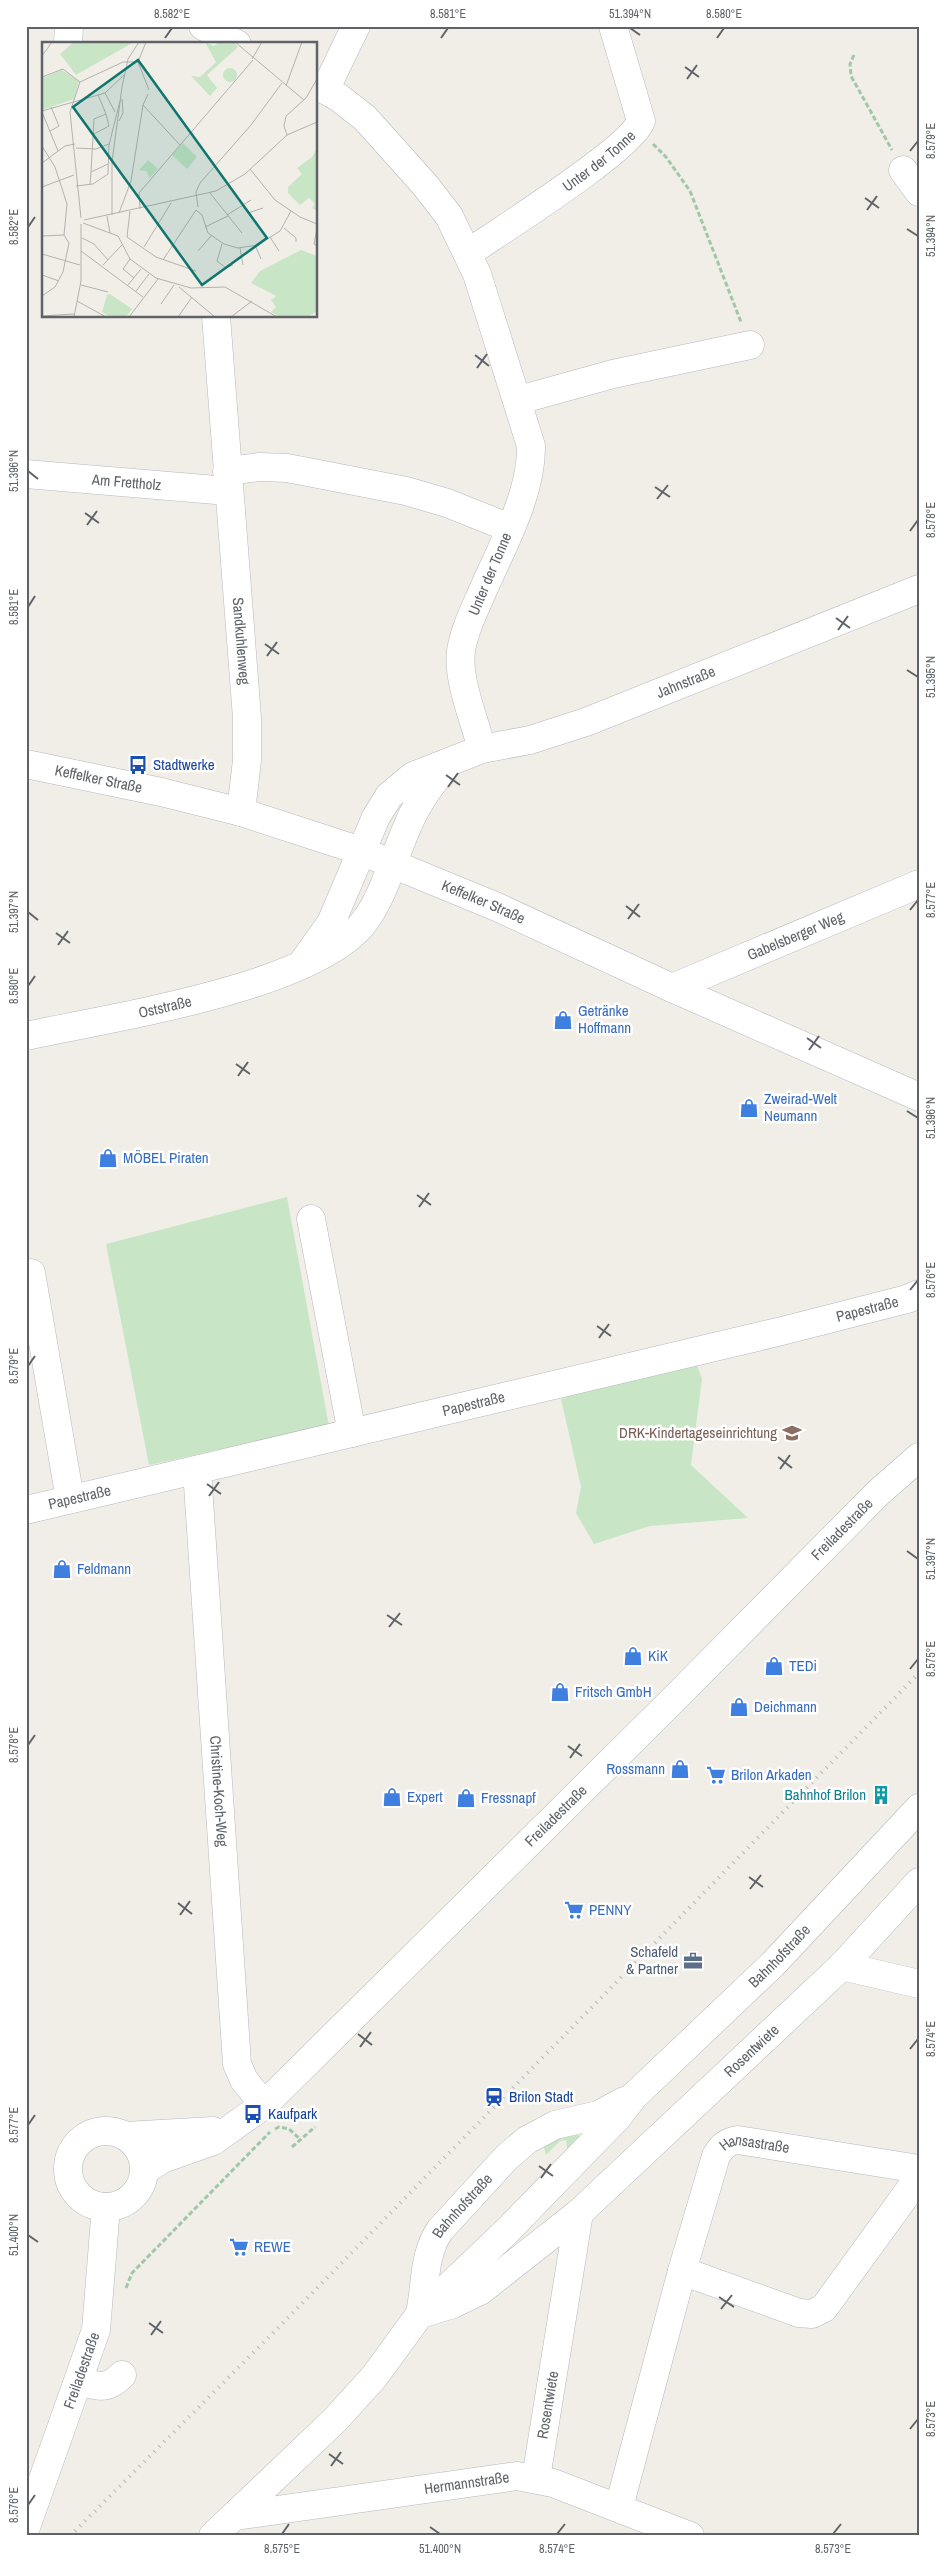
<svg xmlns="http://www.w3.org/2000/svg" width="945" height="2562" font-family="'Archivo Narrow',sans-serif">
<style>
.green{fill:#c8e6c6}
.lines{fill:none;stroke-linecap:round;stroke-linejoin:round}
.minor-casing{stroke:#b5b8bc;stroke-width:29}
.path{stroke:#a0c8a8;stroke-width:3;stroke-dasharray:5 2.5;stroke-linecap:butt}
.minor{stroke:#fff;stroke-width:28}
.rail{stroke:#b6b7b7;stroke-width:4;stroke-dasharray:1 6;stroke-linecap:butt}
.ticks{fill:none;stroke:#5f6367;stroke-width:2}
.labels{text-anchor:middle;stroke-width:5;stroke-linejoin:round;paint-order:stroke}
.street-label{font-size:15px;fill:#5f6367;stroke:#fff}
.transit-label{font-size:15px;fill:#164399;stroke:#fff;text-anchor:start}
.shop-label{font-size:15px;fill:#366cbe;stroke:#fff;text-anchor:start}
.education-label{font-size:15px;fill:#785e54;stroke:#fff;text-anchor:end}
.culture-label{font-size:15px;fill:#0d838f;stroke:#fff;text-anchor:end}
.service-label{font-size:15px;fill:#4e5e75;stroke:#fff;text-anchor:end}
.inset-road{fill:none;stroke:#b3b2b0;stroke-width:1}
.view{fill:#0f766e;fill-opacity:0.15;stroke:#0f766e;stroke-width:2.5}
.inset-edge{fill:none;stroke:#5f6367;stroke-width:2.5}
.neatline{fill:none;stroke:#5f6367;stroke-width:2}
.ticks-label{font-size:12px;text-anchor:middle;fill:#5f6367}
</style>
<rect width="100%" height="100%" fill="#f1eee8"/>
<path class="green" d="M287 1197 330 1432 245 1444 149 1465 106 1244Z
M697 1365 702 1379 691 1465 748 1518 650 1526 594 1544 576 1513 581 1487 561 1399 568 1397 569 1391Z
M575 2132 581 2138 568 2156 566 2140 560 2141 546 2155 542 2141Z"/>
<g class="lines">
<g class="minor-casing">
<g id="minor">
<path d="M203 26 237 44"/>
<path d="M68 44 69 26"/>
<path d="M316 85 338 97 365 118 425 185 449 216 477 274 531 446C532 496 499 552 480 597 472 615 464 632 461 651 457 679 475 722 482 749"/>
<path d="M325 90 356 26"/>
<path d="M903 170 919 192"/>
<path id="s1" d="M468 253C500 231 631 149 641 121L613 26"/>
<path id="s2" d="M216 316 247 718V760L241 812"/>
<path d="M519 400 613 374 750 345"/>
<path d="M227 471 260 467 287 468 406 491 447 503 510 528"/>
<path id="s3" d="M26 474 228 491"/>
<path id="s4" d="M26 764 161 792 241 812 361 851 497 907 672 988 919 1097"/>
<path id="s5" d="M301 965 331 923 376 817 389 796 413 776 482 749 530 740 586 722 919 589"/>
<path id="s6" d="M672 988 919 884"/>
<path id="s7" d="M26 1036C107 1018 322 987 367 918 386 890 394 856 408 825 418 801 433 782 449 762"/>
<path d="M311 1219 352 1433"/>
<path d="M31 1273 70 1499"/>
<path id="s8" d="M197 1470 237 2064 244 2080 264 2105"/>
<path id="s9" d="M26 1510 782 1331 907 1299 919 1294"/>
<path d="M842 1966 919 1984"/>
<circle cx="106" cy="2169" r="38"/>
<path d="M125 2136 213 2131"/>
<path id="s10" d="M144 2171 162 2159 213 2141 264 2105 673 1700 878 1493 919 1457"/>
<path id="s11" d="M682 2271 716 2156C722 2146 726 2142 738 2140L919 2169"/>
<path id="s12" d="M427 2312 453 2304 480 2291 579 2213 842 1966 919 1882"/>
<path id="s13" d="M420 2314C426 2285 423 2255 440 2230L507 2157 527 2140 555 2125 598 2115 624 2101"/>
<path d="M79 2381C98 2386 106 2391 122 2375"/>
<path id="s14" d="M536 2478 579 2213"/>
<path d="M619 2507 682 2271 799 2313 812 2314 824 2308 919 2177"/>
<path id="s15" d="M235 2516 517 2476 553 2483 690 2536"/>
<path id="s16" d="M26 2527 96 2330 106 2207"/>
<path id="s17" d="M213 2536 335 2420 374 2377 420 2314 506 2232 617 2118 634 2096 773 1964 919 1808"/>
</g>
</g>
<path class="path" d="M854 55 850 64 851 76 892 150
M653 144 666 157 690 191 741 322
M275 2129 279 2127 289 2129 300 2139
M292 2147 315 2127
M126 2288 132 2273 270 2132"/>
<use href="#minor" class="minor"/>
<path class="rail" d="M70 2536 272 2334 919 1673"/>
</g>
<path class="ticks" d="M630 28 640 35M165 38 172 28M441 38 448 28M717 38 724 28M685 67 699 77M687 79 697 65M910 151 918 141M865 198 879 208M867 210 877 196M28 227 35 217M907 229 918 236M475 355 489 366M477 368 487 354M28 471 38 479M655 487 670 497M657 499 668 485M85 513 99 523M87 525 97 511M910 531 918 520M28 607 35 596M836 618 850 628M838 630 848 616M265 644 279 654M267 656 277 642M907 670 918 677M446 775 460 785M448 787 458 773M626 906 640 917M910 910 918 900M28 912 38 920M628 919 639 904M56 933 70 943M58 945 68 931M28 986 35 976M807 1038 821 1048M809 1050 819 1036M236 1064 250 1074M238 1076 248 1062M907 1111 918 1118M417 1195 431 1205M419 1207 429 1193M910 1290 918 1280M597 1326 611 1336M599 1338 609 1324M28 1366 35 1356M778 1457 792 1468M780 1469 790 1455M207 1484 221 1494M209 1496 219 1482M907 1551 918 1559M387 1615 402 1625M389 1627 400 1613M910 1669 918 1659M28 1745 35 1735M568 1746 582 1756M570 1758 580 1744M749 1877 763 1887M750 1889 761 1875M178 1903 192 1914M180 1915 190 1901M358 2034 372 2045M360 2047 371 2032M910 2049 918 2039M28 2125 35 2115M539 2166 553 2176M541 2178 551 2164M28 2235 38 2242M719 2297 734 2307M721 2309 732 2295M149 2323 163 2333M151 2335 161 2321M910 2429 918 2419M329 2454 343 2464M331 2466 341 2452M28 2505 35 2495M430 2527 440 2534M282 2534 289 2524M557 2534 565 2524M833 2534 841 2524"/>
<defs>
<g id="bus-bare" transform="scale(1.5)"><path d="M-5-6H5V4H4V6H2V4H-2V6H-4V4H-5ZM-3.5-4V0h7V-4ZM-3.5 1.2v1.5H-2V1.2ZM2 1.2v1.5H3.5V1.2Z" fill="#1a4fb4" stroke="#fff" stroke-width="2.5" paint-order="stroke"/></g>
<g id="shop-bare" transform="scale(1.5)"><path d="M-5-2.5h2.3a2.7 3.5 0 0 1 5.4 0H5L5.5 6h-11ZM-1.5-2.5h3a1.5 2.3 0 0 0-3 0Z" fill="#3f7fe0" stroke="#fff" stroke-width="2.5" paint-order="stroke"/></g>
<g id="school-bare" transform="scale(1.5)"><path d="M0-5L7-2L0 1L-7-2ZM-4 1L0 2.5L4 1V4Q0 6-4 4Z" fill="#8d6e63" stroke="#fff" stroke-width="2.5" paint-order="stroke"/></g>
<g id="supermarket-bare" transform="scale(1.5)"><path d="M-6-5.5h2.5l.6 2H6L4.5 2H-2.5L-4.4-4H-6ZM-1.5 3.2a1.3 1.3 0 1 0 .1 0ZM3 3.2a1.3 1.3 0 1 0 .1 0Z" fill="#3f7fe0" stroke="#fff" stroke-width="2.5" paint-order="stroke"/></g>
<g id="building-bare" transform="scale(1.5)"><path d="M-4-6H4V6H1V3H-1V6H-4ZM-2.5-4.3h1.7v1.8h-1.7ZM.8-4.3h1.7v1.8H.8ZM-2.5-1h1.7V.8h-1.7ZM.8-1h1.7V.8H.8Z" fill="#0f9aa8" stroke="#fff" stroke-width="2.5" paint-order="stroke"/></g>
<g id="office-bare" transform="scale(1.5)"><path d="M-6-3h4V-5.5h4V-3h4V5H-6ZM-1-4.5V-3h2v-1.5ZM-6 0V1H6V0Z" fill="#5c6f8a" stroke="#fff" stroke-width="2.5" paint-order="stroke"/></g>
<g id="station-bare" transform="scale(1.5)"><path d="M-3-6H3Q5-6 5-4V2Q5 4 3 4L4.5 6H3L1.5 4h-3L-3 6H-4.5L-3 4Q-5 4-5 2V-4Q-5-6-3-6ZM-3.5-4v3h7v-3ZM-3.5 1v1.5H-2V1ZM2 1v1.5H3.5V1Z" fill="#1a4fb4" stroke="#fff" stroke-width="2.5" paint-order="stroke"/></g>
</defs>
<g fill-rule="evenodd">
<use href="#bus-bare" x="138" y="765"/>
<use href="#shop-bare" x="563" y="1020"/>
<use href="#shop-bare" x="749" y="1108"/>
<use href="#shop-bare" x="108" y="1158"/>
<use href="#school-bare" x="792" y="1433"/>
<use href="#shop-bare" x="62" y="1569"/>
<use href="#shop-bare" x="633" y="1656"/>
<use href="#shop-bare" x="774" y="1666"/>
<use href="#shop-bare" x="560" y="1692"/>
<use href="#shop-bare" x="739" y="1707"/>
<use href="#shop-bare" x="680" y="1769"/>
<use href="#supermarket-bare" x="716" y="1775"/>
<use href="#building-bare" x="881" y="1795"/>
<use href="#shop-bare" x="392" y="1797"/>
<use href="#shop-bare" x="466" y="1798"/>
<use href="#supermarket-bare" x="574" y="1910"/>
<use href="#office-bare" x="693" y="1961"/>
<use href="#station-bare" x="494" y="2097"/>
<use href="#bus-bare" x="253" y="2114"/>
<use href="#supermarket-bare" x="239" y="2247"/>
</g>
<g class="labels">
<g class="street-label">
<text dy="5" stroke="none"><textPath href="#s1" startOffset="160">Unter der Tonne</textPath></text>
<text dy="5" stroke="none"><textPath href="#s3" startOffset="101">Am Frettholz</textPath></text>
<text transform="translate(490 574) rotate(-67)" y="5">Unter der Tonne</text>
<text dy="5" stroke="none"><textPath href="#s2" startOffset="326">Sandkuhlenweg</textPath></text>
<text dy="5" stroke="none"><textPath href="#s5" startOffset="512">Jahnstraße</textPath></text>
<text dy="5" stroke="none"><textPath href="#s4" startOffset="74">Keffelker Straße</textPath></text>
<text dy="5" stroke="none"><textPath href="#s4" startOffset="479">Keffelker Straße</textPath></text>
<text dy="5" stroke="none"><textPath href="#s6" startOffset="134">Gabelsberger Weg</textPath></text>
<text dy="5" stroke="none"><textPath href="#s7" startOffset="142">Oststraße</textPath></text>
<text dy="5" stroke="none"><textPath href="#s9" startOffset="865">Papestraße</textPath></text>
<text dy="5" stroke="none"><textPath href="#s9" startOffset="460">Papestraße</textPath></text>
<text dy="5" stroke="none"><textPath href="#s9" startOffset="55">Papestraße</textPath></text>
<text dy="5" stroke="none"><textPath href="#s10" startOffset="954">Freiladestraße</textPath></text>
<text dy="5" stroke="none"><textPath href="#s8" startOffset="322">Christine-Koch-Weg</textPath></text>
<text dy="5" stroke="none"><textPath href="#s10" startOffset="549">Freiladestraße</textPath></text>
<text dy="5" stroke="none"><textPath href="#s17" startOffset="812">Bahnhofstraße</textPath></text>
<text dy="5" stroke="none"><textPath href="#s12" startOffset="420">Rosentwiete</textPath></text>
<text dy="5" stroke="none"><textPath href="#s11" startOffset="165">Hansastraße</textPath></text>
<text dy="5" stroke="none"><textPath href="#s13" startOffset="120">Bahnhofstraße</textPath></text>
<text dy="5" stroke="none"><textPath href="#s16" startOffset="166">Freiladestraße</textPath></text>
<text dy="5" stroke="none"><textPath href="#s14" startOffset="74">Rosentwiete</textPath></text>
<text dy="5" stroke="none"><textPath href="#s15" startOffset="234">Hermannstraße</textPath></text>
</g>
<g class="transit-label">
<text x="153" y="770">Stadtwerke</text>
<text x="509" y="2102">Brilon Stadt</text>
<text x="268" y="2119">Kaufpark</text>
</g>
<g class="shop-label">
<text x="578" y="1016">Getränke<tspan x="578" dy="17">Hoffmann</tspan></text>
<text x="764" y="1104">Zweirad-Welt<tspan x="764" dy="17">Neumann</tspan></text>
<text x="123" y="1163">MÖBEL Piraten</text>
<text x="77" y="1574">Feldmann</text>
<text x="648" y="1661">KiK</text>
<text x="789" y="1671">TEDi</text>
<text x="575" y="1697">Fritsch GmbH</text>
<text x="754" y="1712">Deichmann</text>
<text x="665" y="1774" text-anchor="end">Rossmann</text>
<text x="731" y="1780">Brilon Arkaden</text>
<text x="407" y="1802">Expert</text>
<text x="481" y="1803">Fressnapf</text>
<text x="589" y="1915">PENNY</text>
<text x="254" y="2252">REWE</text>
</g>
<g class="education-label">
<text x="777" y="1438">DRK-Kindertageseinrichtung</text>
</g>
<g class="culture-label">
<text x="866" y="1800">Bahnhof Brilon</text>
</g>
<g class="service-label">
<text x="678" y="1957">Schafeld<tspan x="678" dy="17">&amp; Partner</tspan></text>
</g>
</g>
<g transform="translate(42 42)">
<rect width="275" height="275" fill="#f1eee8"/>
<path d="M32 0H92L34 33 18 12ZM163 0 172 4 177 0H192L196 5 165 33 175 46 168 54 149 34 158 35 174 20ZM181 33a7 7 0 1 1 14 0a7 7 0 1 1-14 0ZM20 28 37 39 32 57 0 68V36ZM141 101 155 115 145 127 130 113ZM275 106V169L270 166 273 162 267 156 258 163 246 151V145L260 132 255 126 270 115ZM106 118 116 127 108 136 104 129 97 128ZM259 208 275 214V269L266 275H237L229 270 234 265 229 258 234 254 209 241 218 229ZM68 252 90 267 84 275H68L60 270 65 253Z" fill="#c8e6c6"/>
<path class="inset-road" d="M193 0 262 58M0 14 10 0M210 17 220 0M96 20 107 48M96 20 104 0M0 35 21 27 38 40M38 40 28 70 39 176M38 40 81 20H96M244 44 260 0M63 51 73 70M101 63 138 103M0 69 63 51 82 33M0 70 16 109M77 79 81 71 80 57M8 89 17 84 9 65M52 92 67 84 64 72M245 93 242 84 244 74 264 56 275 37M0 104 13 125 25 162 22 193M34 106 54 107 67 102M0 121 23 104 33 102M208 127 233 158 258 175 275 182M49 130 52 77 64 72 56 53M48 142 49 130 66 122M34 144 51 142 66 132 67 103 78 59M0 145 32 133M168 151 200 191M201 163 206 171 221 166M156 165 154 150 158 141 209 83 240 41M98 167 97 151 211 18M154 168 160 173 166 191 182 202 196 206 216 203 238 189 249 169M88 169 85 195 114 215 154 229M77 171 89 139 101 63 106 52M70 173V120L80 45 86 17 97 0M185 173 209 158M65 174 68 191M42 178 174 149 203 132 245 93 275 80M41 181 76 194 88 217 114 236 149 246 183 245 235 275M163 185 186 174M242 186 254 196V200M275 187 272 202 275 204M0 194 22 193M228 195 237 209M40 196 52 202 66 218M180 202 175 219 184 226 191 223M213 203 219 217M102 205 129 161M198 206 201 223M39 209 101 255M156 209 169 194M0 212 38 223M88 217 81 227 92 236M121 218 154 168M61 223 80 203M0 233 17 239M39 243 66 250M86 243 99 227M137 245 173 275M94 249 107 232M0 254 13 245 21 230 27 201 22 193M35 259 64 275M119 262 132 243M0 274 32 272M32 275 39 239V182M87 275 116 237M136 275 150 255M189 275 210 259"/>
<path class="view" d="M96 18 225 196 160 243 31 65Z"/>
<rect width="275" height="275" class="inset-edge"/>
</g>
<rect width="945" height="2562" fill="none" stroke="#ffffff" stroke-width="55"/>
<rect x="28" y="28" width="890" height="2506" class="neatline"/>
<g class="ticks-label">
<text x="172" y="18">8.582°E</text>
<text x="448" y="18">8.581°E</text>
<text x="630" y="18">51.394°N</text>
<text x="724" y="18">8.580°E</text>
<text transform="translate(931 141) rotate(-90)" y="4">8.579°E</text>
<text transform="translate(14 227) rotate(-90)" y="4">8.582°E</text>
<text transform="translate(931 236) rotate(-90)" y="4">51.394°N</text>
<text transform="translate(14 471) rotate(-90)" y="4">51.396°N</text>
<text transform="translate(931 520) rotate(-90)" y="4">8.578°E</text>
<text transform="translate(14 607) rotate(-90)" y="4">8.581°E</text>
<text transform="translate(931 677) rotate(-90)" y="4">51.395°N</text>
<text transform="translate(931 900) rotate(-90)" y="4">8.577°E</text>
<text transform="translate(14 912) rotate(-90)" y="4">51.397°N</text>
<text transform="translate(14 986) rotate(-90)" y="4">8.580°E</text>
<text transform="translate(931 1118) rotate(-90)" y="4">51.396°N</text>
<text transform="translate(931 1280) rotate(-90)" y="4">8.576°E</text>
<text transform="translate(14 1366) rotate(-90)" y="4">8.579°E</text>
<text transform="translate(931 1559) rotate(-90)" y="4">51.397°N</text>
<text transform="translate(931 1659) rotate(-90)" y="4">8.575°E</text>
<text transform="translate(14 1745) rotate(-90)" y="4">8.578°E</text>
<text transform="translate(931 2039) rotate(-90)" y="4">8.574°E</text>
<text transform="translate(14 2125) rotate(-90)" y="4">8.577°E</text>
<text transform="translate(14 2235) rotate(-90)" y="4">51.400°N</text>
<text transform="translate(931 2419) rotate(-90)" y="4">8.573°E</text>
<text transform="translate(14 2505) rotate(-90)" y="4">8.576°E</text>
<text x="282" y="2553">8.575°E</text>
<text x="440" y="2553">51.400°N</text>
<text x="557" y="2553">8.574°E</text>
<text x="833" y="2553">8.573°E</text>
</g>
</svg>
